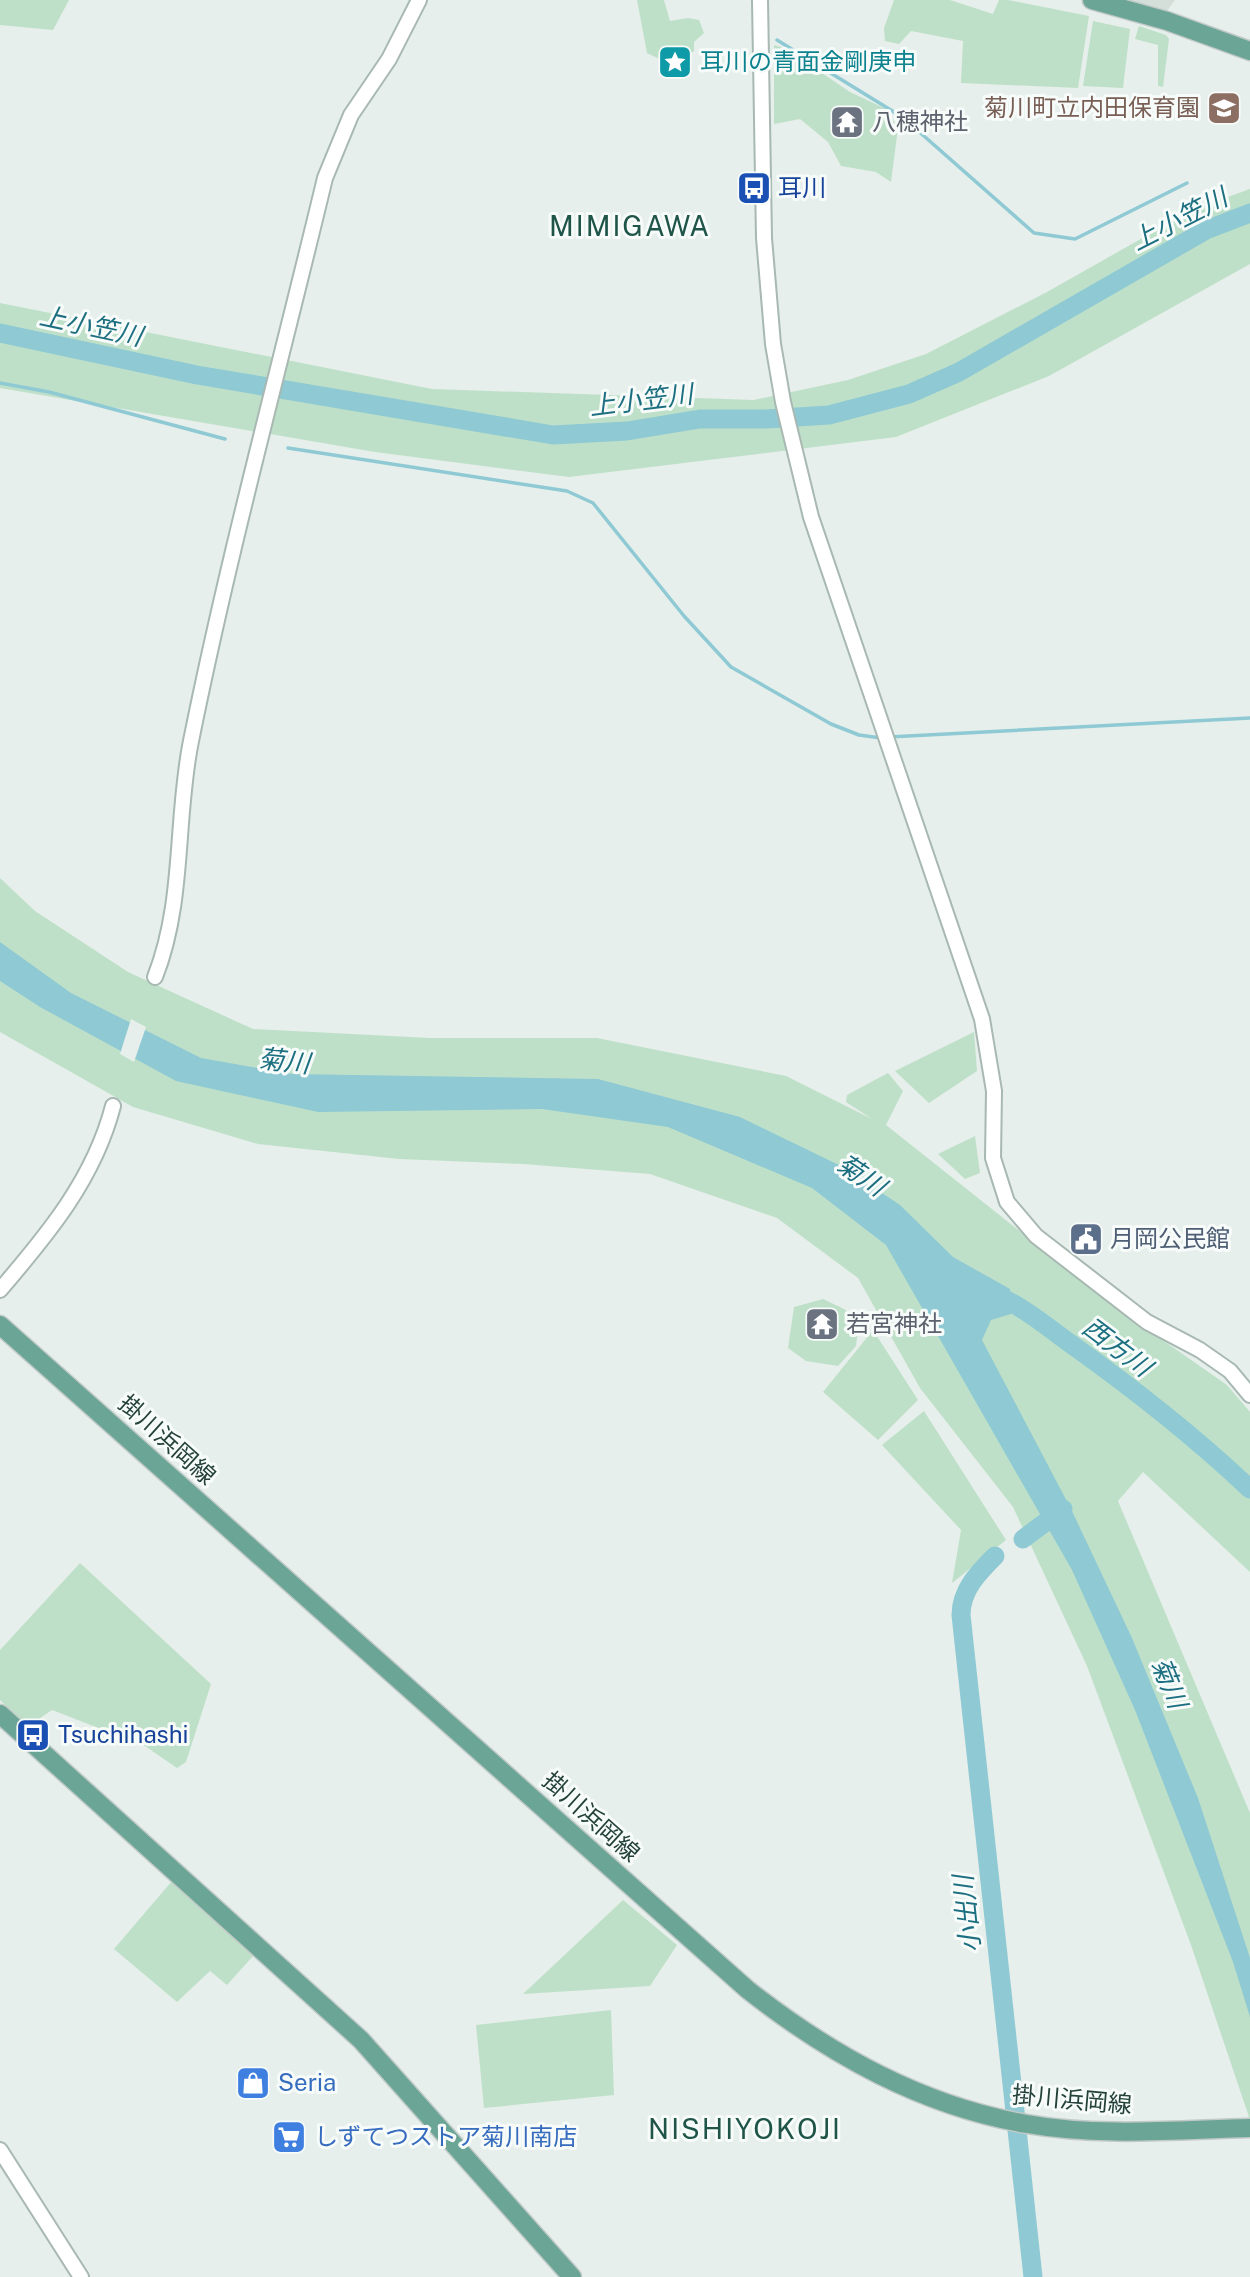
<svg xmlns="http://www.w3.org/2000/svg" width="1250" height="2277" font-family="'Public Sans','Noto Sans JP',sans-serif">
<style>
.built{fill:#d4dfda}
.green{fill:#bfe0c8}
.water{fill:#8ec9d4}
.pier{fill:#e6efeb}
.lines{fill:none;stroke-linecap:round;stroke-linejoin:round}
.stream{stroke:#8ec9d4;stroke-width:3.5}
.river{stroke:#8ec9d4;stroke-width:19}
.tertiary-casing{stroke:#a8b8b2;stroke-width:18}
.primary-casing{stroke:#c2cac8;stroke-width:21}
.tertiary{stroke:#fff;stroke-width:14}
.primary{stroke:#6aa596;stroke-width:18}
.labels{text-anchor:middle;stroke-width:6;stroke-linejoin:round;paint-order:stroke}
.culture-label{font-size:24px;fill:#0d838f;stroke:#f7fbf9;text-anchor:start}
.education-label{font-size:24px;fill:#785e54;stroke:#f7fbf9;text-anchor:end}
.worship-label{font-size:24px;fill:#5b616d;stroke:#f7fbf9;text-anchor:start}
.transit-label{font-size:24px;fill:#164399;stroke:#f7fbf9;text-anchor:start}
.service-label{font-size:24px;fill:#4e5e75;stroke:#f7fbf9;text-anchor:start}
.street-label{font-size:24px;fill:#24423a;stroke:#f7fbf9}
.shop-label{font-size:24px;fill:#366cbe;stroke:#f7fbf9;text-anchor:start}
.water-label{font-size:26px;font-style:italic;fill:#1c6f80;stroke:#f7fbf9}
.quarter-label{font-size:28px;letter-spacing:2px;fill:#1f5548;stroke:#f7fbf9}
</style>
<rect width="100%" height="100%" fill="#e6efeb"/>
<path class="built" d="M1125 0H1175L1167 11Z"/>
<path class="green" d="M0 0H69L53 30 0 25Z
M637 0H664L670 21 688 18 699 20 704 33 694 42V51C676 64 666 63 647 53Z
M894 0H950L993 14 999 0H1008L1089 16 1078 88 961 83 963 41 911 31 899 44 885 41 884 28Z
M1093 21 1130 29 1123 88 1083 86Z
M1139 26 1166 35 1169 39 1163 87 1158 86V45L1135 39Z
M774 45 785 48 850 92 886 109 898 128 891 182 876 172 841 166 828 142 800 119 774 124Z
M1250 189V264L1049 376 896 437 569 477 375 452 0 388V303L432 389 754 400 848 380 926 354 1047 292 1192 210Z
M0 878 35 911 128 972 253 1029 430 1038H597L786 1076 872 1119 846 1102 847 1095 888 1073 903 1091 886 1125 1118 1309 1227 1385 1250 1412V1572L1143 1472 1118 1501 1250 1813V2120L1191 1945 1087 1666 1013 1507 920 1388 858 1278 777 1218 650 1174 523 1164 399 1159 258 1144 133 1107 0 1032Z
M974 1032 977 1071 929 1103 895 1071Z
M975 1136 980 1173 965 1179 938 1154Z
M823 1299 844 1309 859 1322 856 1346 838 1366 806 1361 788 1348 794 1307Z
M873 1330 918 1400 878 1440 823 1392Z
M924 1411 1006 1540 952 1583 961 1530 882 1445Z
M80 1563 211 1684 186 1762 177 1768 145 1746 52 1710 27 1727 0 1700V1650Z
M172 1881 254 1955 227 1985 210 1971 177 2002 114 1949Z
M623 1900 677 1945 650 1986 523 1994Z
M611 2010 614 2095 484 2108 476 2025Z"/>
<path class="water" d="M0 942 71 993 201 1058 292 1074 598 1079 740 1117 843 1167 900 1205 953 1257 1010 1289 1011 1314 991 1320 982 1340 1071 1509 1132 1638 1198 1798 1250 1958V2017L1233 1962 1135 1710 1072 1570 886 1245 812 1188 668 1127 542 1109 318 1112 176 1081 40 1007 0 981Z"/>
<path class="pier" d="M131 1019 146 1027 134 1062 120 1054Z"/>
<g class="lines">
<path class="stream" d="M777 40 907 120
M916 129 1034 233 1075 239 1187 183
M0 383 49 392 225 439
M288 448 567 491 593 503 684 616 731 667 831 724 859 735 881 738
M889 737 1250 718"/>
<path class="river" d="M0 333 197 375 553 435 627 431 700 419H766L829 415 909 394 959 372 1206 230 1250 213
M990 1293C1019 1303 1046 1326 1071 1344 1134 1389 1194 1436 1250 1489
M1023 1539 1063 1509
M995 1556C978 1573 961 1590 961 1615L1033 2277"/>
<g class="tertiary-casing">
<path id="tertiary" d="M760 0 764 238 773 344 783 402 811 517 982 1019 994 1091 993 1158 1007 1202 1036 1236 1147 1322 1200 1350 1230 1371 1250 1395
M155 977C185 901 175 819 191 741 229 552 280 366 325 178L351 115 389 59 419 0
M0 1290C48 1234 94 1179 113 1106
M0 2150 81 2277"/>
</g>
<g class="primary-casing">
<path id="primary" d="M1092 0 1167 21 1250 51
M0 1325 748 1990C831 2055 922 2106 1027 2124 1100 2137 1176 2130 1250 2128
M0 1714 361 2040 572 2277"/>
</g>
<use href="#tertiary" class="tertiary"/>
<use href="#primary" class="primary"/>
</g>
<defs>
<g id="sight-square" transform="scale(1.75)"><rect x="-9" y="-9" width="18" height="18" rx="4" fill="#0f9aa8" stroke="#f7fbf9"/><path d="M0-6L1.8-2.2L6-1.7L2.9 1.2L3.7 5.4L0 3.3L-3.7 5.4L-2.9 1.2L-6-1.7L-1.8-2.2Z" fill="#fff"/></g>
<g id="school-square" transform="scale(1.75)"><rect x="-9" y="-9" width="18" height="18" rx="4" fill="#8d6e63" stroke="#f7fbf9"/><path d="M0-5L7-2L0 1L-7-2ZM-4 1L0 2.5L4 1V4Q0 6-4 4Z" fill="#fff"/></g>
<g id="temple-square" transform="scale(1.75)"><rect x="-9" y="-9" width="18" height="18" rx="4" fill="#6b7280" stroke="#f7fbf9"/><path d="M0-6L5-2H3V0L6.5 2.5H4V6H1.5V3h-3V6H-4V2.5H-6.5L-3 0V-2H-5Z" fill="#fff"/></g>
<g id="bus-square" transform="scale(1.75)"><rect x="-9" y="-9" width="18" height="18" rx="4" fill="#1a4fb4" stroke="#f7fbf9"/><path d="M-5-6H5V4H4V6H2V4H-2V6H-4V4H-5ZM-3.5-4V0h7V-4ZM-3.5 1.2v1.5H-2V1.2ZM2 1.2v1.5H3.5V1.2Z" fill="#fff"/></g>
<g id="civic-square" transform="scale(1.75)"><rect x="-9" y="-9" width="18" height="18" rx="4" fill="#5c6f8a" stroke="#f7fbf9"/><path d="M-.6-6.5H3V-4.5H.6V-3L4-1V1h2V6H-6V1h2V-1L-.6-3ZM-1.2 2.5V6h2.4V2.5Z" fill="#fff"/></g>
<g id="shop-square" transform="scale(1.75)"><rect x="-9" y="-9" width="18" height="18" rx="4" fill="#3f7fe0" stroke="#f7fbf9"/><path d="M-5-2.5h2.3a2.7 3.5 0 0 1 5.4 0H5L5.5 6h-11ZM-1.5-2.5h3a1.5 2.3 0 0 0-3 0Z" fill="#fff"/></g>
<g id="supermarket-square" transform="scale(1.75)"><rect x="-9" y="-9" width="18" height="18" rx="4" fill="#3f7fe0" stroke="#f7fbf9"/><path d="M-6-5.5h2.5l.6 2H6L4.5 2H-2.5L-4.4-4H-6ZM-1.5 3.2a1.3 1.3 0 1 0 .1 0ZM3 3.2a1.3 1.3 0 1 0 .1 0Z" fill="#fff"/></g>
</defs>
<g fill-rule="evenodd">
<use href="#sight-square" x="675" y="62"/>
<use href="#school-square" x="1224" y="108"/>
<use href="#temple-square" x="847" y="122"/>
<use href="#bus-square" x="754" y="188"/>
<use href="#civic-square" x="1086" y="1239"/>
<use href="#temple-square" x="822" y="1324"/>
<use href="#bus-square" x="33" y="1735"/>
<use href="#shop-square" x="253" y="2083"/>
<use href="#supermarket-square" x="289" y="2137"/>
</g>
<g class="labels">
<g class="culture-label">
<text x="700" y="70">耳川の青面金剛庚申</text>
</g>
<g class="education-label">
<text x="1200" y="116">菊川町立内田保育園</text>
</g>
<g class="worship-label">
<text x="872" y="130">八穂神社</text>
<text x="846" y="1332">若宮神社</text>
</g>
<g class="transit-label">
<text x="778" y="196">耳川</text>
<text x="58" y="1743">Tsuchihashi</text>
</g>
<g class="service-label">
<text x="1110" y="1247">月岡公民館</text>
</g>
<g class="street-label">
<text transform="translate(167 1440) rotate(42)" y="8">掛川浜岡線</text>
<text transform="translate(591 1817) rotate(42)" y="8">掛川浜岡線</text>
<text transform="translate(1072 2100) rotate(5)" y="8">掛川浜岡線</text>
</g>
<g class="shop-label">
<text x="278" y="2091">Seria</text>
<text x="314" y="2145">しずてつストア菊川南店</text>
</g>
<g class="water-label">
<text transform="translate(1179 219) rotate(-27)" y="9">上小笠川</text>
<text transform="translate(91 326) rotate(12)" y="9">上小笠川</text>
<text transform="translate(641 400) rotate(-7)" y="9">上小笠川</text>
<text transform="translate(284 1061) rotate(6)" y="9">菊川</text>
<text transform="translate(861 1175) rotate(34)" y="9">菊川</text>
<text transform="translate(1117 1347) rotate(37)" y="9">西方川</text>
<text transform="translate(1169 1683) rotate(68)" y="9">菊川</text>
<text transform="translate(967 1914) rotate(-96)" y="9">小出川</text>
</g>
<g class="quarter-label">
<text x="630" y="236">MIMIGAWA</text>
<text x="745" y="2139">NISHIYOKOJI</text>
</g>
</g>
</svg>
